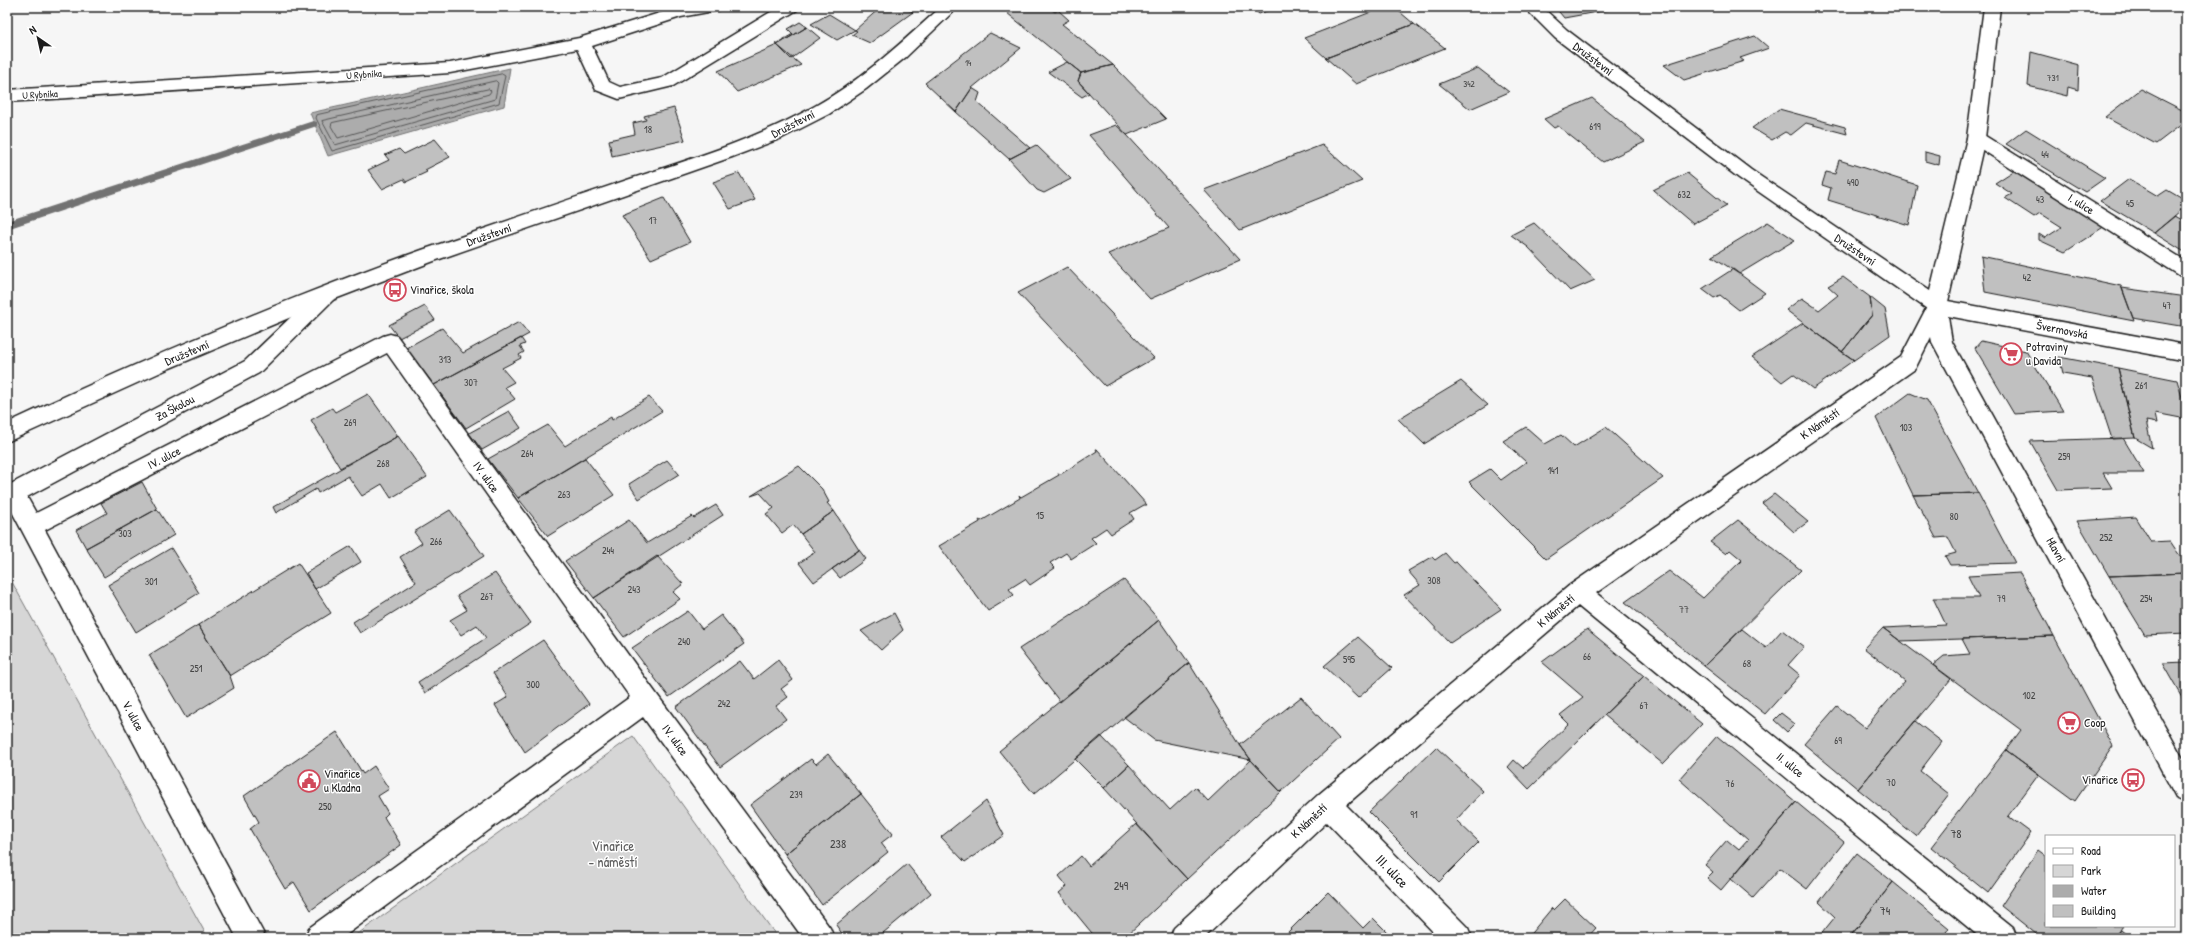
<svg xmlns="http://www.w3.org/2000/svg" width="2193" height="945" font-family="'Patrick Hand',sans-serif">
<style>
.green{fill:#d6d6d6;stroke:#797979}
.water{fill:#acacac;stroke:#727272}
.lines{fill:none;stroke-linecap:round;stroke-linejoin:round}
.shore{stroke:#565656;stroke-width:1}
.stream{fill:#727272;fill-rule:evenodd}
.building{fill:#c0c0c0;stroke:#1c1c1c}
.minor-casing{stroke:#1c1c1c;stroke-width:3}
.major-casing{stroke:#1c1c1c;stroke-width:3}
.minor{fill:#fff;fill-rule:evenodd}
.major{fill:#fff;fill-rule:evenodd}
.labels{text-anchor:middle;stroke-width:3;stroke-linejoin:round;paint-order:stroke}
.far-number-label{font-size:9px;fill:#454545}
.far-street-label{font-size:10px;fill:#1c1c1c;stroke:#fff}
.number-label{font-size:10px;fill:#454545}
.street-label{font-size:12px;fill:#1c1c1c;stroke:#fff}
.poi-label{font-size:12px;fill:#1c1c1c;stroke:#fff;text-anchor:start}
.near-number-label{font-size:12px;fill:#454545}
.near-park-label{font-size:14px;fill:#5d5d5d;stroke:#fff}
.near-street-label{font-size:14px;fill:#1c1c1c;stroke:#fff}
</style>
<rect width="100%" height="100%" fill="#f6f6f6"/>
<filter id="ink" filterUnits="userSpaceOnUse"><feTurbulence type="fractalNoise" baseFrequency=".025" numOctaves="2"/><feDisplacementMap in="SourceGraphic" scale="8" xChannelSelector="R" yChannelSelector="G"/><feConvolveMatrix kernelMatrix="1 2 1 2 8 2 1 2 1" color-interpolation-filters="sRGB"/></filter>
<g filter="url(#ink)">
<path class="green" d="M7 573 208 938H7Z
M633 736 778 938H352Z"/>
<path class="water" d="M510 68 504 106 328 156 310 113Z"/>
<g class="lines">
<path class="shore" d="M502 74 505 76 499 103 332 151 316 118 317 115Z
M496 81 498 83 495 99 335 145 322 121Z
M489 89 491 91 489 94 338 138 331 126 332 123Z"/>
<path class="stream" d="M313 121 317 122V126L7 229V221Z"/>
</g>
<path class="building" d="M301 7H326L300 10Z
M881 7H903L913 12 870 43 852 35 857 31 855 30Z
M1019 7H1048L1055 12 1058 10 1069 20 1062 24 1113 65 1081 73 1007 13Z
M1251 7H1277L1259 14Z
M1384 7H1394L1414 24 1326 58 1304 38Z
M1555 7H1624L1564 18Z
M829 14 855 30 837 40 811 24Z
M800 22 807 27 777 45 775 44 793 34 788 29Z
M1414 24 1445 48 1356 84 1326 58Z
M807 27 820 38 791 59 777 45Z
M990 33 1021 48 972 88 956 112 925 83Z
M1755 36 1769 48 1740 58 1744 61 1684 80 1664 65Z
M777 45 801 65 737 92 718 71Z
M2031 52 2079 65 2078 90 2068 87 2067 96 2028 86Z
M1067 62 1081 73 1078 81 1089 93 1082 97 1048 72Z
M1113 65 1166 119 1127 135 1078 81 1081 73Z
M1478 68 1509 92 1470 109 1439 84Z
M972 88 980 93 977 102 1030 148 1009 159 956 112Z
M2141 89 2186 112V121L2156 144 2105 117Z
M1592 98 1645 142 1603 162 1558 126 1554 128 1544 119Z
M674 108 685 140 612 156 609 140 635 134 633 123 646 120 644 116Z
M1779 109 1845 127 1847 134 1806 123 1791 135 1785 132 1772 140 1752 128Z
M1116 125 1127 135 1240 259 1150 299 1108 254 1169 228 1089 135Z
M2026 129 2105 178 2085 192 2006 144Z
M435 139 450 157 425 170 427 172 406 182 404 179 382 189 368 170 389 160 385 155 399 149 404 154Z
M1036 145 1071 179 1044 193 1037 190 1009 159Z
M1322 145 1362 181 1240 230 1204 190Z
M1925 152 1940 156 1939 165 1925 161Z
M1839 160 1917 185 1909 225 1828 200 1831 188 1822 185 1826 172 1835 174Z
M2015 170 2105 226 2065 252 2039 240V234L2045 238 2062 227 2040 213 2034 217 2005 198 2012 194 1995 183Z
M739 173 755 200 730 209 713 182Z
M1687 173 1727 206 1693 224 1653 190Z
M2129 179 2158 196 2167 190 2186 201V206L2154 233 2100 201Z
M664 198 690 242 651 259 622 215Z
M2175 216 2186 222V253L2154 233Z
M1768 222 1795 240 1739 274 1712 256Z
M1534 223 1595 280 1570 291 1528 247 1511 235Z
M1981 256 2121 286 2134 321 1985 292Z
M1067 267 1154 358 1105 386 1018 293Z
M1733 269 1765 293 1739 310 1720 295 1714 298 1702 289Z
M1843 277 1870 297 1872 315 1842 352 1786 310 1802 298 1819 310 1838 295 1828 286Z
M2122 288 2186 297V327L2133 318Z
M1870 297 1885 309 1890 335 1854 360 1842 352 1872 315Z
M425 306 435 320 399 338 389 325Z
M519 322 529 334 434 385 406 348 442 328 463 353Z
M1803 323 1854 360 1813 389 1793 374 1782 382 1752 357Z
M521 338 525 344 520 346 524 352 519 355 521 358 502 368 514 382 505 387 515 399 466 428 434 385Z
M1981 341 2026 351 2063 411 2014 414 1975 348Z
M2059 357 2118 368 2135 438 2112 439 2092 378 2063 373Z
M2118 368 2177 380 2186 411V419L2155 413 2157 423 2146 421 2152 448 2135 438Z
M1461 381 1488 405 1424 444 1398 419Z
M1910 393 1927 400 1978 493 1913 495 1876 418Z
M368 394 398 436 340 468 311 420 332 408 335 412Z
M649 397 662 411 518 498 488 459 548 425 565 446 611 417 612 420Z
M509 411 521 428 482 450 469 433Z
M1526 427 1545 444 1561 435 1574 447 1606 427 1663 478 1546 559 1469 482 1490 469 1501 480 1526 462 1503 441Z
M398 436 427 477 391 498 382 484 362 496 348 476 318 493 316 489 276 513 273 507Z
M2123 438 2144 473H2103L2112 488 2058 490 2030 441Z
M1096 449H1097L1147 505H1144L1130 513 1134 519 1111 534 1106 528 1091 538 1096 543 1071 559 1066 553 1050 563 1055 568 1030 585 1025 579 1009 589 1014 595 988 611 939 546 980 522 979 520 981 521 1020 498 1019 495 1021 497 1059 475 1058 473 1061 474 1097 451Z
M585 458 614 495 548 536 518 498Z
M667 460 679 474 639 499 629 484Z
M799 466 822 489 829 502 827 503 834 511 801 534 793 525 782 533 766 514 774 508 760 493 751 496Z
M142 482 157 509 86 548 76 530 107 513 101 503Z
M1978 493 2015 563 1950 565 1945 556 1956 553 1948 537 1936 538 1913 495Z
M1774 494 1808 522 1794 532 1762 503Z
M716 505 723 515 594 598 565 561 629 520 647 543 692 516 694 518Z
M157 509 174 535 104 577 86 548Z
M450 510 484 556 360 633 353 622 416 582 400 557 422 543 414 532Z
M834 511 859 550 814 582 799 563 815 552 801 534Z
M2136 517 2151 542 2170 541 2180 556H2186V573L2109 576 2077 521Z
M1738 520 1801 570 1704 666 1625 602 1669 571 1703 598 1742 560 1730 550 1726 554 1710 542Z
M351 546 361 562 315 589 306 573Z
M171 548 199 593 136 632 108 585Z
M859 550 866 559 840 578 832 569Z
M1445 553 1454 563 1456 562 1501 609 1450 643 1404 595 1420 585 1408 571 1432 557 1435 560Z
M657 556 683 584 673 592 680 599 624 637 594 598Z
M298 563 331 613 230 676 198 625Z
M495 573 531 623 425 693 418 682 486 638 477 625 461 635 450 620 467 610 457 596Z
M2020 573 2054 636 1900 641 1883 628 1946 625 1933 598H1979L1968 576Z
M2186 573V590H2181L2186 599V633L2145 635 2109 576Z
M1124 580 1159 620 1060 702 1019 649Z
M688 611 702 629 721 615 744 644 669 697 632 648Z
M894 613 903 630 881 650 861 631Z
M1159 620 1189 663 1034 794 999 751Z
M198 625 230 676 234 688 186 718 149 655Z
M1883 628 1951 679 1858 789 1804 744 1837 706 1865 728 1905 681 1864 648Z
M1587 629 1644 676 1529 789 1508 767 1514 760 1523 768 1569 724 1560 715 1583 697 1542 662Z
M1742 629 1766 648 1782 630 1804 647 1788 665 1800 675 1765 714 1704 666Z
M2054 636 2113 746 2075 801 2006 750 2021 730 1933 665 1944 656 1970 654 1962 639Z
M1358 637 1392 668 1358 698 1324 666Z
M543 640 589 704 525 752 495 705 508 697 493 673Z
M778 660 793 680 781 689 788 697 776 706 786 719 720 767 676 707 740 661 754 679Z
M2186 662V705L2162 663Z
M1189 663 1240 745 1251 760 1154 740 1124 717Z
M1644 676 1702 724 1663 764 1604 715Z
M1301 697 1339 739 1281 792 1251 760 1240 745Z
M1781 713 1795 724 1787 732 1774 720Z
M1915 721 1942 742 1920 771 1949 794 1916 836 1858 789Z
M337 732 363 774 374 766 389 789 378 796 388 813 384 817 401 845 311 910 294 882 285 889 250 829 259 822 244 796Z
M1101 736 1129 765 1104 788 1075 759Z
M1717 736 1796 802 1721 890 1707 878 1713 872 1705 865 1727 840 1739 850 1748 840 1679 779Z
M1436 747 1483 791 1456 820 1479 842 1439 882 1369 812Z
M2006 750 2039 774 2008 816 2031 833 1988 893 1931 847Z
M828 754 861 794 785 854 750 805 811 759 816 764Z
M1251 760 1281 792 1187 879 1104 788 1129 765 1170 810 1195 787 1208 801Z
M861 794 893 834 881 843 888 852 822 905 785 854Z
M986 801 1004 835 965 862 941 837Z
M1796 802 1844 842 1807 889 1780 868 1753 898 1731 879Z
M1136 824 1187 879 1124 938H1096L1059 893 1067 886 1059 876 1081 856 1089 866Z
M2038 850 2046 856V926H2123L2114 938H2041L2001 906Z
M1857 853 1893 882 1849 938H1818L1835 917 1819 902Z
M907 864 931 893 877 938H845L836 925Z
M1893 882 1949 928 1942 938H1849Z
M1328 892 1363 928 1373 918 1393 938H1282Z
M1565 899 1596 928 1587 938H1527L1552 908 1554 910Z
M2120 929 2130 938H2114Z"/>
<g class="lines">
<g class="minor-casing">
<path id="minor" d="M679 7H721L719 10 681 17 592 46 609 82 620 87 662 78 779 7H799L797 10 673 86 619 99 596 90 577 49 450 73 7 102V90L450 63 579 38Z
M1976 132 1982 134 2186 261V277L2179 275 1970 142 1967 138 1970 134Z
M326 288 333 290 336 295 333 300 259 373 27 497 36 513 383 336 390 334 397 336 655 692 830 928 834 938H803L643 717 342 938H305L309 928 630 697 387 353 45 530 266 938H237L9 506H7V486L245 361 319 290Z
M1937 299 2186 345V361L1948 316 1952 342 2186 764V803L2177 799 1932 342 1931 337 1915 369 1596 593 2013 928 2017 938H1981L1578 606 1346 805 1468 928 1472 938H1439L1327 822 1204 938H1170L1174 928 1318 795 1570 585 1901 357 1930 301Z"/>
</g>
<g class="major-casing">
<path id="major" d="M941 7H958L906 57 866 89 829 114 782 138 732 157 434 261 327 302 170 368 7 442V423C143 360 281 300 422 250 492 226 562 202 633 178 695 158 758 138 815 106 862 80 901 43 941 7Z
M1524 7H1542L1567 30 1751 170 1930 291 1967 138 1984 7H2000L1985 138 1947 306 1944 311 1937 313 1930 311 1739 178 1555 38Z"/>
</g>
<use href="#minor" class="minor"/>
<use href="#major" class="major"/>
</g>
</g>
<defs>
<g id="bus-ring" transform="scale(1.15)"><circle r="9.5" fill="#fff" stroke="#d1495b" stroke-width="1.5"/><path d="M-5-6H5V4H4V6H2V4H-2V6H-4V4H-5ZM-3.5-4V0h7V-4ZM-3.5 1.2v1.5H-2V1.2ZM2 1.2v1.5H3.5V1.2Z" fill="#d1495b"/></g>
<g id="supermarket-ring" transform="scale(1.15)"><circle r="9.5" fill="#fff" stroke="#d1495b" stroke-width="1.5"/><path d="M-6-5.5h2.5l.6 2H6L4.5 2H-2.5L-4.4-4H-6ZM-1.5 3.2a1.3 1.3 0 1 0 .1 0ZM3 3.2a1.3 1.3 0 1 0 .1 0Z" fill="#d1495b"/></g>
<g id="civic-ring" transform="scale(1.15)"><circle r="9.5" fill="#fff" stroke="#d1495b" stroke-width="1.5"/><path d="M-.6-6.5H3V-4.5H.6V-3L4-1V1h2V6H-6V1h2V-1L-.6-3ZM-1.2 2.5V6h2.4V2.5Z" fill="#d1495b"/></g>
</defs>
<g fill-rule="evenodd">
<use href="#bus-ring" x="395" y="290"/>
<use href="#supermarket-ring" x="2011" y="354"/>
<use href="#supermarket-ring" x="2069" y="723"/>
<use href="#bus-ring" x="2133" y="780"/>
<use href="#civic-ring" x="309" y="781"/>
</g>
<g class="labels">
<g class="far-number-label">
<text x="968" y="66">14</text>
<text x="2053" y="81">731</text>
<text x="1469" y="87">342</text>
</g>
<g class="far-street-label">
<text transform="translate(364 74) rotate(-4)" y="4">U Rybníka</text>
<text transform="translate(40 94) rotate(-3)" y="4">U Rybníka</text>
</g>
<g class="number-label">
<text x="1595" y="130">619</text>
<text x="648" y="133">18</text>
<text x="2045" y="158">44</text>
<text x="1853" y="186">490</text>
<text x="1684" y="198">632</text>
<text x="2040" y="203">43</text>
<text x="2130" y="207">45</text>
<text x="653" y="224">17</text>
<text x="2027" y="281">42</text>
<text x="2167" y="309">47</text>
<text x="445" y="363">313</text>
<text x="471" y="386">307</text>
<text x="2141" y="389">261</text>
<text x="350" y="426">269</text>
<text x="1906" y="431">103</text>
<text x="527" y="457">264</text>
<text x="2064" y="460">259</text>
<text x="383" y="467">268</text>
<text x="1553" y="474">141</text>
<text x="564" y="498">263</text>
<text x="1040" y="519">15</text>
<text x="1954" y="520">80</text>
<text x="125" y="537">303</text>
<text x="2106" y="541">252</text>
<text x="436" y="545">266</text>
<text x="608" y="554">244</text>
<text x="1434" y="584">308</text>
<text x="151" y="585">301</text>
<text x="634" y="593">243</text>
<text x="487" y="600">267</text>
<text x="2001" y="602">79</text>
<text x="2146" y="602">254</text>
<text x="1684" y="613">77</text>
<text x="684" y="645">240</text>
<text x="1587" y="660">66</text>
<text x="1349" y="663">595</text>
<text x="1747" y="667">68</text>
<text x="196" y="672">251</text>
<text x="533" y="688">300</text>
<text x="2029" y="699">102</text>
<text x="724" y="707">242</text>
<text x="1644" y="709">67</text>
<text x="1838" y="744">69</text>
<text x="1891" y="786">70</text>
<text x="1730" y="787">76</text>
<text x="796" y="798">239</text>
<text x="325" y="810">250</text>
<text x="1414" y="818">91</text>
</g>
<g class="street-label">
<text transform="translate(1593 59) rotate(37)" y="4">Družstevní</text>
<text transform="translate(793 124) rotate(-27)" y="4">Družstevní</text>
<text transform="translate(2081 204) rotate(32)" y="4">I. ulice</text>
<text transform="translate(489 235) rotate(-19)" y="4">Družstevní</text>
<text transform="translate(1855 250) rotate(34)" y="4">Družstevní</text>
<text transform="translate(2062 330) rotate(11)" y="4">Švermovská</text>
<text transform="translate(187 353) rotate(-23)" y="4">Družstevní</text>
<text transform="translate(175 408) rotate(-28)" y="4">Za Školou</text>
<text transform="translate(1820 424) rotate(-35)" y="4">K Náměstí</text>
<text transform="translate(164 458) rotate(-27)" y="4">IV. ulice</text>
<text transform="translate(486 477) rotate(54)" y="4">IV. ulice</text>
<text transform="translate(2056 550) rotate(61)" y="4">Hlavní</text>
<text transform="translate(1556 611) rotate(-40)" y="4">K Náměstí</text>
<text transform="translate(133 716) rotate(62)" y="4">V. ulice</text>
<text transform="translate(675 740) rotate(54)" y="4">IV. ulice</text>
<text transform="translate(1790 765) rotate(39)" y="4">II. ulice</text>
<text transform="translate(1309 821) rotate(-43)" y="4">K Náměstí</text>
</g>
<g class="poi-label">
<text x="410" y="294">Vinařice, škola</text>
<text x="2026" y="351">Potraviny<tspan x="2026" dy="14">u Davida</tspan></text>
<text x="2084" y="727">Coop</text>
<text x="324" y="778">Vinařice<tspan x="324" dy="14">u Kladna</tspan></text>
<text x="2118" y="784" text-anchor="end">Vinařice</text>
</g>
<g class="near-number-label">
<text x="1956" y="838">78</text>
<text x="838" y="848">238</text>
<text x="1121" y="890">249</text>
<text x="1885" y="915">74</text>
</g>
<g class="near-park-label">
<text x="613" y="851">Vinařice<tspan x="613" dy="16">- náměstí</tspan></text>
</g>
<g class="near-street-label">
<text transform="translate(1392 871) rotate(46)" y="5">III. ulice</text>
</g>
</g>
<rect width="2193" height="945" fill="none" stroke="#fff" stroke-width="24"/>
<rect x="12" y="12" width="2169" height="921" fill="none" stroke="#1c1c1c" stroke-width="1.5" filter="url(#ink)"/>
<rect x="2045" y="835" width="130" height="92" fill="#ffffff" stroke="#a4a4a4"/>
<rect x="2053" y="848" width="20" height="6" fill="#ffffff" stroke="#a4a4a4"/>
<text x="2081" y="855" font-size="12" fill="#1c1c1c">Road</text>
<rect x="2053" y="865" width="20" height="12" fill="#d6d6d6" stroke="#a4a4a4"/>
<text x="2081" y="875" font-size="12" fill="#1c1c1c">Park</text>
<rect x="2053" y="885" width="20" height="12" fill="#acacac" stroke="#a4a4a4"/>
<text x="2081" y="895" font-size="12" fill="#1c1c1c">Water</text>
<rect x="2053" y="905" width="20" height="12" fill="#c0c0c0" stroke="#a4a4a4"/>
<text x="2081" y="915" font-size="12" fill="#1c1c1c">Building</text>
<g transform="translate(38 38) rotate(326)" stroke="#ffffff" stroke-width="3" paint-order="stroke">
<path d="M0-3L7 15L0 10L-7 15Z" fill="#1c1c1c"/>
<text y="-6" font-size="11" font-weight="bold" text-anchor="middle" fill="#1c1c1c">N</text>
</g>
</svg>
